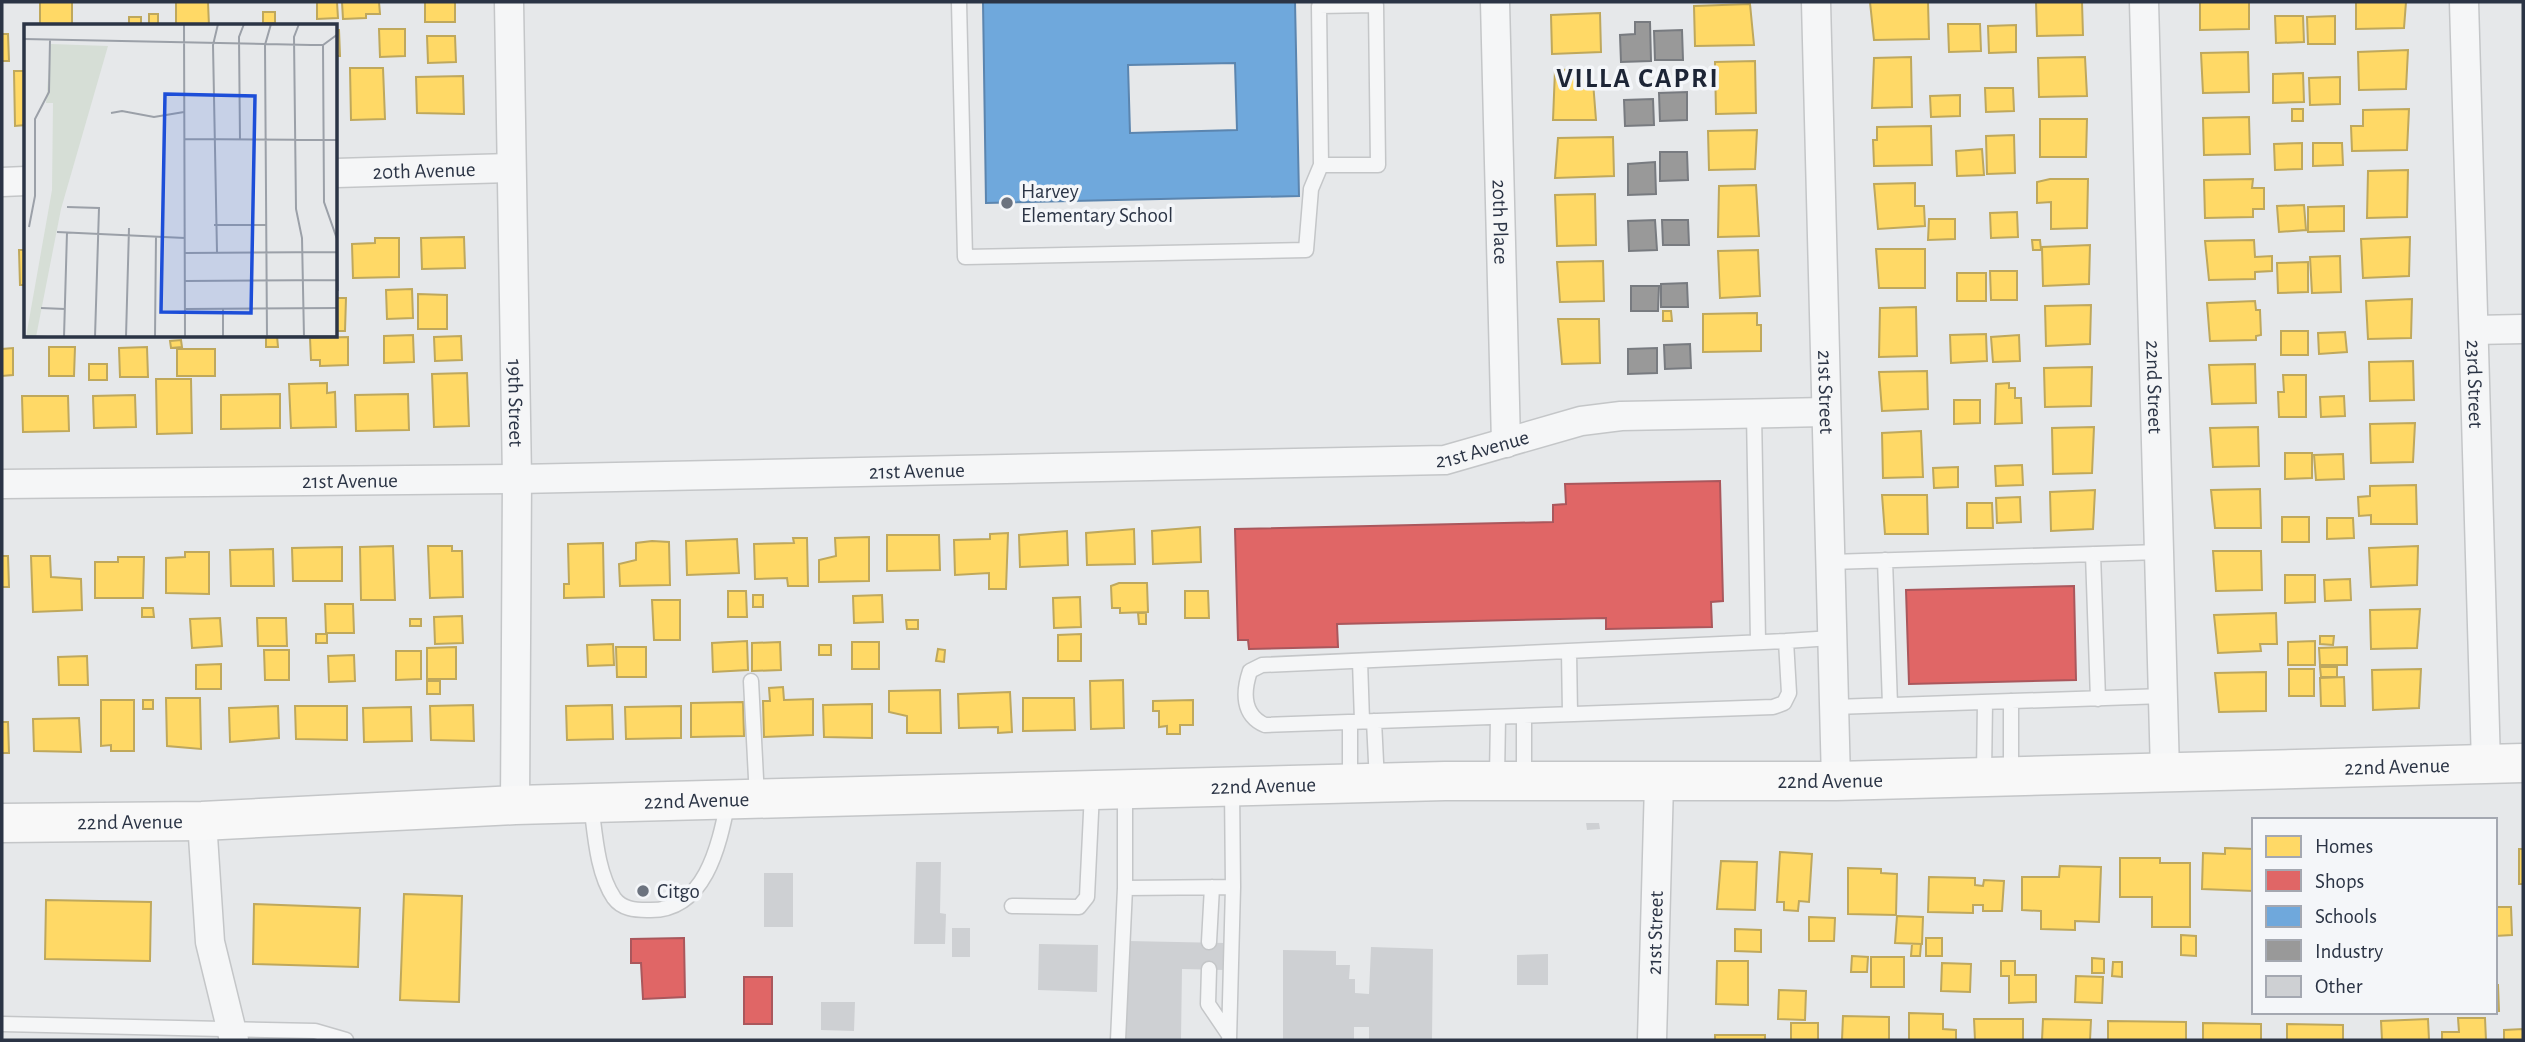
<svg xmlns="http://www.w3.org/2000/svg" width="2525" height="1042" font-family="'Alegreya Sans',sans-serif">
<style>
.homes{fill:#ffd966;stroke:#bfa85c;stroke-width:2}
.shops{fill:#e06666;stroke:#aa575c;stroke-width:2}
.schools{fill:#6fa8dc;stroke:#5b85af;stroke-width:2;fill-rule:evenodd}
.industry{fill:#999;stroke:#787b80;stroke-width:2}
.building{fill:#ced0d3}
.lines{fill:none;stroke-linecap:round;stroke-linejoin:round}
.lane-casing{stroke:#c4c6c8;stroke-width:17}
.street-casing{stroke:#c4c6c8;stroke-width:31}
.secondary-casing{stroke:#c4c6c8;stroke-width:41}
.lane{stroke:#f5f6f7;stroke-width:14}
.street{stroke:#f5f6f7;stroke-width:28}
.secondary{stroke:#f8f8f8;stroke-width:38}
.poi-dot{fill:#6c737f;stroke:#f4f6f9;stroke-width:2.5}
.labels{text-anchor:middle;stroke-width:7;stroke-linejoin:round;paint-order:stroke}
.street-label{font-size:21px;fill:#2b3445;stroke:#f4f6f9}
.poi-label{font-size:21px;fill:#2b3445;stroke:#f4f6f9;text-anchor:start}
.district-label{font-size:28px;font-weight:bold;letter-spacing:2px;fill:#1d2536;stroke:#f4f6f9}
.inset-road{fill:none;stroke:#9ba0a8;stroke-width:2}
.view{fill:#1d4ed8;fill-opacity:0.15;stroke:#1d4ed8;stroke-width:3.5}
.inset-edge{fill:none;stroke:#2b3445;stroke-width:3.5}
</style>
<rect width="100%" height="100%" fill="#e6e8ea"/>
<path class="homes" d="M40 2H72V26H40Z
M176 2H208L209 26H176Z
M317 2H337L338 18 317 19Z
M342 2H379L380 14H366V18L343 19Z
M425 2H455V22H425Z
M1870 2H1928L1929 39 1874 40Z
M2036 2H2082L2083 35 2037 36Z
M2200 2H2249V29L2200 30Z
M2356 2H2406L2404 28 2356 29Z
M1750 4 1754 45 1695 46 1694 6Z
M263 12H275V23H263Z
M1600 13 1601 52 1552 54 1551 15Z
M149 14H158V24L149 25Z
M2275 16H2303L2304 42 2276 43Z
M2335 16V44H2308L2307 17Z
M129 17H141V26H129Z
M1948 24H1980L1981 51 1949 52Z
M2016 25V52L1989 53 1988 26Z
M379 29H405V56L380 57Z
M336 30H339L340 56H336Z
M2 34H8L9 61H2Z
M427 36H455L456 62 428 63Z
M2408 50 2406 89 2359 90 2358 52Z
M2248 52 2249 92 2203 93 2201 53Z
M1911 57 1912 107 1872 108 1874 58Z
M2085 57 2087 96 2039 97 2038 58Z
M1755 61 1756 113 1716 114 1715 62Z
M350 68H383L385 119 351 120Z
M1592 69 1596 120H1553L1555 70Z
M14 71H26V125L15 126Z
M2303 73 2304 102 2273 103V74Z
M463 76 464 114 417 113 416 77Z
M2340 77V104L2310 105 2309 78Z
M1985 88H2013L2014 111 1986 112Z
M1960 95V116L1931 117 1930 96Z
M2292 109H2303V121H2292Z
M2409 109 2407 150 2352 151 2351 126H2363V110Z
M2249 117 2250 154 2204 155 2203 118Z
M2040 119H2087L2086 157H2040Z
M1931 126 1932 165 1874 166 1873 140H1877V127Z
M1757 130 1755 169 1709 170 1708 131Z
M2014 135 2015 173 1987 174 1986 136Z
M1613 137 1614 176 1555 178 1558 138Z
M2302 143V169L2275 170 2274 144Z
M2313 143H2342L2343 165 2313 166Z
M1982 149 1984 175 1957 176 1956 151Z
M2408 170 2407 217 2367 218 2368 171Z
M2050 179H2088L2087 228 2051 229V202L2037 203V182Z
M2253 179 2252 188H2264V209H2253V217L2205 218 2204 180Z
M1915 183V206H1924L1925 226 1878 229 1874 184Z
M1756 185 1759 236 1718 237 1719 186Z
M1595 194 1596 245 1557 246 1555 195Z
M2304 205 2306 230 2279 232 2277 206Z
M2344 206V231L2308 232V207Z
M2017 212 2018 237 1991 238 1990 213Z
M1929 219H1955V239L1928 240Z
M464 237 465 268 422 269 421 238Z
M2410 237 2409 276 2363 278 2361 239Z
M375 238H399V277L353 278 352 244 375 243Z
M2032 240H2040L2041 250H2033Z
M2254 240 2255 257 2272 256V271L2255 272V279L2209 280 2205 241Z
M2090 245 2089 284 2043 286 2042 247Z
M1876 249H1925V288H1879Z
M19 250H26V285H20Z
M1758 250 1760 296 1720 298 1718 251Z
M2340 256 2341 292 2312 293 2310 257Z
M1603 261 1604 301 1560 302 1557 262Z
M2308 262V292L2278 293 2277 263Z
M1990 271H2017V300H1991Z
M1957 273H1986V301H1957Z
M412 289 413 318 387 319 386 290Z
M418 294 447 295V329H418Z
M336 298H346L345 331H336Z
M2412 299 2411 338 2368 339 2366 301Z
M2255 301 2256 310H2260L2261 335 2256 336V340L2210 341 2207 303Z
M2091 305 2090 344 2046 346 2045 306Z
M1916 307 1917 356 1879 357 1880 308Z
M1663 311H1671L1672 321H1663Z
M1757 313V325H1761V351L1703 352V314Z
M1558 319H1599L1600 363 1562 364Z
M2281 331H2308V355H2281Z
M2345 332 2347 352 2319 354 2318 333Z
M1986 334 1987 361 1951 363 1950 335Z
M413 335 414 362 384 363V336Z
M2019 335 2020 361 1993 362 1991 337Z
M266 336H277L278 347H266Z
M461 336 462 360 435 361 434 337Z
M348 337V365L320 366V360H311L310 338Z
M181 340 182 347 171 348 170 341Z
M49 347H75L74 376H49Z
M147 347 148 377H120L119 348Z
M13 348V375L2 376V349Z
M177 349H215V376H177Z
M2413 361 2414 400 2370 401 2369 362Z
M89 364H107V380H89Z
M2255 364 2256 403 2212 404 2209 365Z
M2092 367 2091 406 2045 407 2044 368Z
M1927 371 1928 409 1882 411 1879 372Z
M467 373 469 426 434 427 432 374Z
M2283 375H2306V417H2279L2278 392H2284Z
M156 379H191L192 433 157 434Z
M327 383V393L335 392 336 427 291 428 289 384Z
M2009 383V388H2015V398H2021L2022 423 1995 424 1996 384Z
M280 394V428L221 429V395Z
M408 394 409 430 356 431 355 395Z
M135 395 136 427 94 428 93 396Z
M22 396H68L69 431 23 432Z
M2344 396 2345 416 2321 417 2320 397Z
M1954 400H1980V423L1954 424Z
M2415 423 2413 462 2371 463 2370 424Z
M2094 427 2092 473 2053 474 2052 428Z
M2258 427 2259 466 2213 467 2210 428Z
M1921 431 1923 477 1883 478 1882 433Z
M2285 453H2312V478L2285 479Z
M2343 454 2344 479 2316 480 2314 455Z
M2022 465 2023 485 1996 486 1995 466Z
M1958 467V487L1934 488 1933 468Z
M2416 485 2417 524H2371V515L2359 516 2358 497 2370 496V486Z
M2260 489 2261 528H2215L2211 490Z
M2095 490 2093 529 2051 531 2050 492Z
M1882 495H1927L1928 534H1885Z
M2020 497 2021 522 1997 523 1996 498Z
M1967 503H1992L1993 528H1967Z
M2282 517H2309V542H2282Z
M2327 518H2353L2354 538 2327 539Z
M1200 527 1201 562 1153 564 1152 531Z
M1134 529 1135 564 1087 565 1086 533Z
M1067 531 1068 565 1020 567 1019 535Z
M1008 533 1006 589H989V573L955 575 954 540 990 539V534Z
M887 535H939L940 570 887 571Z
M869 537V581L819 582V560L836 556 835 538Z
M793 538H807L808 586H788L787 578 755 579 754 544 794 543Z
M737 539 739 573 687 575 686 541Z
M652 541 669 542 670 585 620 586 619 564 636 560V543Z
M603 543 604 597 564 598V584H569L568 544Z
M393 546 395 600H361L360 547Z
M428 546H452V551H462L463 597 430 598Z
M2418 546 2417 585 2371 587 2369 548Z
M342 547V581H293L292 548Z
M273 549 274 586H231L230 550Z
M2213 551H2261L2262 590 2216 591Z
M185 552H209V594L166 593V558L185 557Z
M2 556H8L9 587H2Z
M31 556H50L51 577 81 579 82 610 33 612Z
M118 557H144L143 598H95V562H118Z
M2285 575H2315V602L2285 603Z
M2350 579 2351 600 2325 601 2324 580Z
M1119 583H1147L1148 612 1120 613V608H1112L1111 586Z
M728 591H746L747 617H728Z
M1185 591H1208L1209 618H1185Z
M753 595H763V607H753Z
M882 595 883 622 854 623 853 596Z
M1080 597 1081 627 1054 628 1053 598Z
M652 600H680V640H654Z
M325 604H353L354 633H326Z
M142 608H153L154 617H142Z
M2420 609 2417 648 2371 649 2370 610Z
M1138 613H1146V624H1139Z
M2276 613 2277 644H2260L2261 651 2218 653 2214 615Z
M462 616 463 643 435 644 434 617Z
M220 618 222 646 192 648 190 619Z
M257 618H286L287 646H258Z
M410 619H421V626H410Z
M906 620H918V629H907Z
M316 634H327V643H316Z
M1081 634V661H1058V635Z
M2320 636H2334L2333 645 2320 644Z
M747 641 748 670 713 672 712 643Z
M2315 641V665H2288V642Z
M780 642 781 670 752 671V643Z
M852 642H879V669H852Z
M613 644 614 665 588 666 587 645Z
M819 645H831V655H819Z
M456 647V679H427V648Z
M616 647H646V677H617Z
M2347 647V665H2320L2319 648Z
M938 649 945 650 944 662 936 661Z
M264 650H289V680H265Z
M396 651H421V679L396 680Z
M354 655 355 681 329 682 328 656Z
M87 656 88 685H59L58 657Z
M221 664V689H196V665Z
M2320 667H2337V677H2321Z
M2289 669H2314V696H2289Z
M2421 669 2419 708 2373 710 2372 670Z
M2266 672V711L2219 712 2215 673Z
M2344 677 2345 706H2321L2320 678Z
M1123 680 1124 728 1091 729 1090 681Z
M427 681H440V694H427Z
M783 687 784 700 813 699V735L764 737 763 701H770L769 688Z
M940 690 941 733H907V716L889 712V691Z
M1010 692 1012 732 998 733V727L959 728 958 694Z
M166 698H200L201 749 167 746Z
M1023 698H1074L1075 730 1023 731Z
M101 700H134V751H111V745L101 746Z
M143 700H153V709H143Z
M1193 700V725H1180V734H1167V726L1159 727V711H1153V701Z
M743 702 744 736 691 737V703Z
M872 704V738L824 737 823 705Z
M473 705 474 741 431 740 430 706Z
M612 705 613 739 567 740 566 706Z
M278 706 279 738 230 742 229 708Z
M295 706H347V740L296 739Z
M681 706V738L626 739 625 707Z
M411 707 412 741 364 742 363 708Z
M79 718 81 752 34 751 33 719Z
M2 722H8L9 753H2Z
M2225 848 2254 849V891L2202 889 2203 853 2225 854Z
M2519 849H2523V884H2519Z
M1780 852 1812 854 1809 902 1799 901 1798 911 1784 910V902H1777Z
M2120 858H2160V863H2190V927H2152V897H2120Z
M1721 861 1757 862 1755 910 1717 909Z
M2060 866 2101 867 2099 922 2075 921V930L2041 929V911L2022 910V877H2059Z
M1848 868 1881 869V873L1897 874 1896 915 1848 914Z
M1929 877 1975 878V885L1983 886 1984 880 2004 881 2002 911H1983V905H1973V913L1928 912Z
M404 894 462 896 459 1002 400 1000Z
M46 900 151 902 150 961 45 959Z
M254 904 360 908 358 967 253 964Z
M2495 907H2511L2512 935 2495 936Z
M1897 916 1923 917 1922 944 1895 943Z
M1809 917 1835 918 1834 941H1809Z
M1735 929 1761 930V952L1735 951Z
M2181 935 2196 936V956L2181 955Z
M1926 938H1942V956H1926Z
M1912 944H1921L1920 956H1911Z
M1852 956 1868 957 1867 972H1851Z
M1871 957H1904V987H1871Z
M2092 958 2104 959V973H2092Z
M1717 961H1748V1005L1716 1004Z
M2001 961H2015V975H2036V1002L2009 1003V976H2001Z
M2113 962H2122V977L2112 976Z
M1942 963 1971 964 1970 992 1941 991Z
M2076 976 2103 977 2102 1003 2075 1002Z
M2495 985H2498L2499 1011H2495Z
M1779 990 1806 991 1805 1020 1778 1019Z
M1909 1013 1943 1014V1029L1956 1030V1040H1909Z
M1843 1016 1889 1017V1040H1842Z
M2458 1018H2485L2486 1040H2442V1032H2459Z
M1974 1019H2023V1040H1975Z
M2043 1019 2091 1020 2090 1040H2042Z
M2428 1019 2429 1040H2382L2381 1021Z
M2108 1021 2186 1022V1040H2108Z
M1791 1023H1818V1040H1791Z
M2203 1023 2261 1024V1040H2203Z
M2287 1024 2343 1025V1040H2287Z
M2523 1029V1040H2504V1030Z
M1715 1035H1765V1040H1715Z"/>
<path class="shops" d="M1720 481 1723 601 1711 602 1712 627 1606 629V618L1337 624 1338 647 1249 649 1248 640H1238L1235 529 1553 522V505L1566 504 1565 484Z
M2074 586 2076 680 1909 684 1906 590Z
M684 938 685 997 643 999 641 963H631V939Z
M744 977H772V1024H744Z"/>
<path class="schools" d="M983 2H1295L1299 196 986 203ZM1235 63 1237 130 1130 133 1128 65Z"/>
<path class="industry" d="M1635 22H1650L1651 61 1621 62 1620 35 1635 34Z
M1682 30 1683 60H1655L1654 31Z
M1687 92V120L1660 121 1659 93Z
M1653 99 1654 125 1625 126 1624 100Z
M1660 152H1687L1688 180 1660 181Z
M1655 162 1656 194 1628 195V164Z
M1655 220 1657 250 1629 251 1628 221Z
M1662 220H1688L1689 245H1663Z
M1687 283 1688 307H1661V284Z
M1631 286H1659L1658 311H1631Z
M1690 344 1691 368 1665 369 1664 345Z
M1657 348V373L1628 374V349Z"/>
<path class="building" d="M1586 823H1599L1600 829 1587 830Z
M916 862H941L940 913 946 914 945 944H914Z
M764 873H793V927H764Z
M952 928H970V957H952Z
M1128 941 1225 943V970L1182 969 1181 1040H1126Z
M1039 944 1098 945 1097 992 1038 990Z
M1371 947 1433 949 1432 1040H1369V1027H1354V1040H1283V950L1336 951V965H1350L1349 979H1355V993L1369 994Z
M1548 954V985H1517V955Z
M821 1002H855L854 1031 821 1030Z"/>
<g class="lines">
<g class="lane-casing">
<path id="lane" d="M959 2 965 257 1306 250 1311 189 1321 165 1319 6 1376 5 1378 165H1321
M1754 413 1758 641
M2093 554 2098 699
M1885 560 1890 705
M1830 562 2160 552
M1786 641 1789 693 1784 703 1773 707 1265 725C1242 715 1243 692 1250 671L1262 665Z
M1786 641 1832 638
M1569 651 1570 714
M1360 661 1362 721
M751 681 757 798
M1834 707 2164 696
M1524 716V781
M1374 721 1377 782
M2011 773V701
M1984 774 1985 702
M1497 778 1498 717
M1350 783V722
M1125 791V888L1233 887 1232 787
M591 804C595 834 597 873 614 898 622 909 635 910 647 910 705 913 719 846 728 801
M1012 906 1079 907 1087 897 1092 792
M1209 942 1212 887
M1209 969 1208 1004 1229 1035
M2 1024 315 1031 346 1040
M1118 1040 1125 888
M1229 1040 1233 887"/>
</g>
<g class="street-casing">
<g id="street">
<path id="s1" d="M509 2 517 479 515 805"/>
<path id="s2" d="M1495 2 1506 443"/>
<path id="s3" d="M1816 2 1836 781"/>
<path id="s4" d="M2144 2 2165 772"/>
<path id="s5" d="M2464 2 2486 764"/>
<path id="s6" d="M336 173 511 168"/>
<path d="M2 182 26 181"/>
<path d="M2474 330 2523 329"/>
<path id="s7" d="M2 484 517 479 1445 460 1581 421 1621 416 1825 412"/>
<path d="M202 821 210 942 234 1040"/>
<path id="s8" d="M1652 1040 1659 783"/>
</g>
</g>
<g class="secondary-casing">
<g id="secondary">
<path id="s9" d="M2 823 202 821 515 805 1445 781H1836L2523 763"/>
</g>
</g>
<use href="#lane" class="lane"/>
<use href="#street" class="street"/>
<use href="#secondary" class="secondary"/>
</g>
<g class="poi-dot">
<circle cx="1007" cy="203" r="7"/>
<circle cx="643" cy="891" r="7"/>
</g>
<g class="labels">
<g class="street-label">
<text dy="7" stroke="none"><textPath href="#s6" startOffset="88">20th Avenue</textPath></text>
<text dy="7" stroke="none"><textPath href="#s2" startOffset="220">20th Place</textPath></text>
<text dy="7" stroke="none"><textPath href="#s5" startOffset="382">23rd Street</textPath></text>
<text dy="7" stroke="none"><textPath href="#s4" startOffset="385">22nd Street</textPath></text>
<text dy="7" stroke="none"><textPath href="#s3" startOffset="390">21st Street</textPath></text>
<text dy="7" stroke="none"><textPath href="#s1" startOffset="401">19th Street</textPath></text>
<text dy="7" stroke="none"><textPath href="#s7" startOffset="1482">21st Avenue</textPath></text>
<text dy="7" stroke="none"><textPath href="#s7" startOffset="915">21st Avenue</textPath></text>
<text dy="7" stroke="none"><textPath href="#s7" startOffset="348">21st Avenue</textPath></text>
<text dy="7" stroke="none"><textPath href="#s9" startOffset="2396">22nd Avenue</textPath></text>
<text dy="7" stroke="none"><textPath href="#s9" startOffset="1829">22nd Avenue</textPath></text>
<text dy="7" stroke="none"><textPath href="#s9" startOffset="1262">22nd Avenue</textPath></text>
<text dy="7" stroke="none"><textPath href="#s9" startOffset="695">22nd Avenue</textPath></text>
<text dy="7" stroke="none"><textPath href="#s9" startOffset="128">22nd Avenue</textPath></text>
<text dy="7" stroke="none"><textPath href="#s8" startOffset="107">21st Street</textPath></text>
</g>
<g class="poi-label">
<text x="1021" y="198">Harvey<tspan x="1021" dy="24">Elementary School</tspan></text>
<text x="657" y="898">Citgo</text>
</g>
<g class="district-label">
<text x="1638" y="87">VILLA CAPRI</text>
</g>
</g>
<g transform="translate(24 24)">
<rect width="313" height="313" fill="#e6e8ea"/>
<path d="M27 20 84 22 37 185 12 313H2L28 166 29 79H22Z" fill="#d6ded6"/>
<path class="inset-road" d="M160 0 161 313M275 0 270 13 272 185 278 214 280 313M0 15 287 21H299L314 10M299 21 300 178 313 215 314 267M87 89 98 87 130 93 160 88M161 115 314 116M216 116 215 13 220 0M43 183 75 184 71 313M190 201H242M5 203 11 172V95L25 68 26 16M33 208 161 214M193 228 189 21 194 0M161 229 314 228M161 257 314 256M17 284 41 285M199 284V313M161 285 314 284M0 312 24 313M40 313 43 208M102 313 105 204M131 313 132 212M159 313 314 312M243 313 241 21 247 0"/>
<path class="view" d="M141 70 231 72 227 289 137 288Z"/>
<rect width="313" height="313" class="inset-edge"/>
</g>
<rect width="2525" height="1042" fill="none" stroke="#2b3445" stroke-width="7"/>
<rect x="2252" y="818" width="245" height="196" fill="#f4f6f9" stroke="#a4a8b1" stroke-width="2"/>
<rect x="2266" y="836" width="35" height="21" fill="#ffd966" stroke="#a4a8b1" stroke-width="2"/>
<text x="2315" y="853" font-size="21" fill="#2b3445">Homes</text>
<rect x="2266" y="870" width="35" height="21" fill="#e06666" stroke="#a4a8b1" stroke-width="2"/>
<text x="2315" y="888" font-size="21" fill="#2b3445">Shops</text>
<rect x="2266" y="906" width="35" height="21" fill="#6fa8dc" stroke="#a4a8b1" stroke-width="2"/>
<text x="2315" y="923" font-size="21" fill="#2b3445">Schools</text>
<rect x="2266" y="940" width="35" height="21" fill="#999999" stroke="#a4a8b1" stroke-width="2"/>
<text x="2315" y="958" font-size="21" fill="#2b3445">Industry</text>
<rect x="2266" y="976" width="35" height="21" fill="#ced0d3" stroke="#a4a8b1" stroke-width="2"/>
<text x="2315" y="993" font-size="21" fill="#2b3445">Other</text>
</svg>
